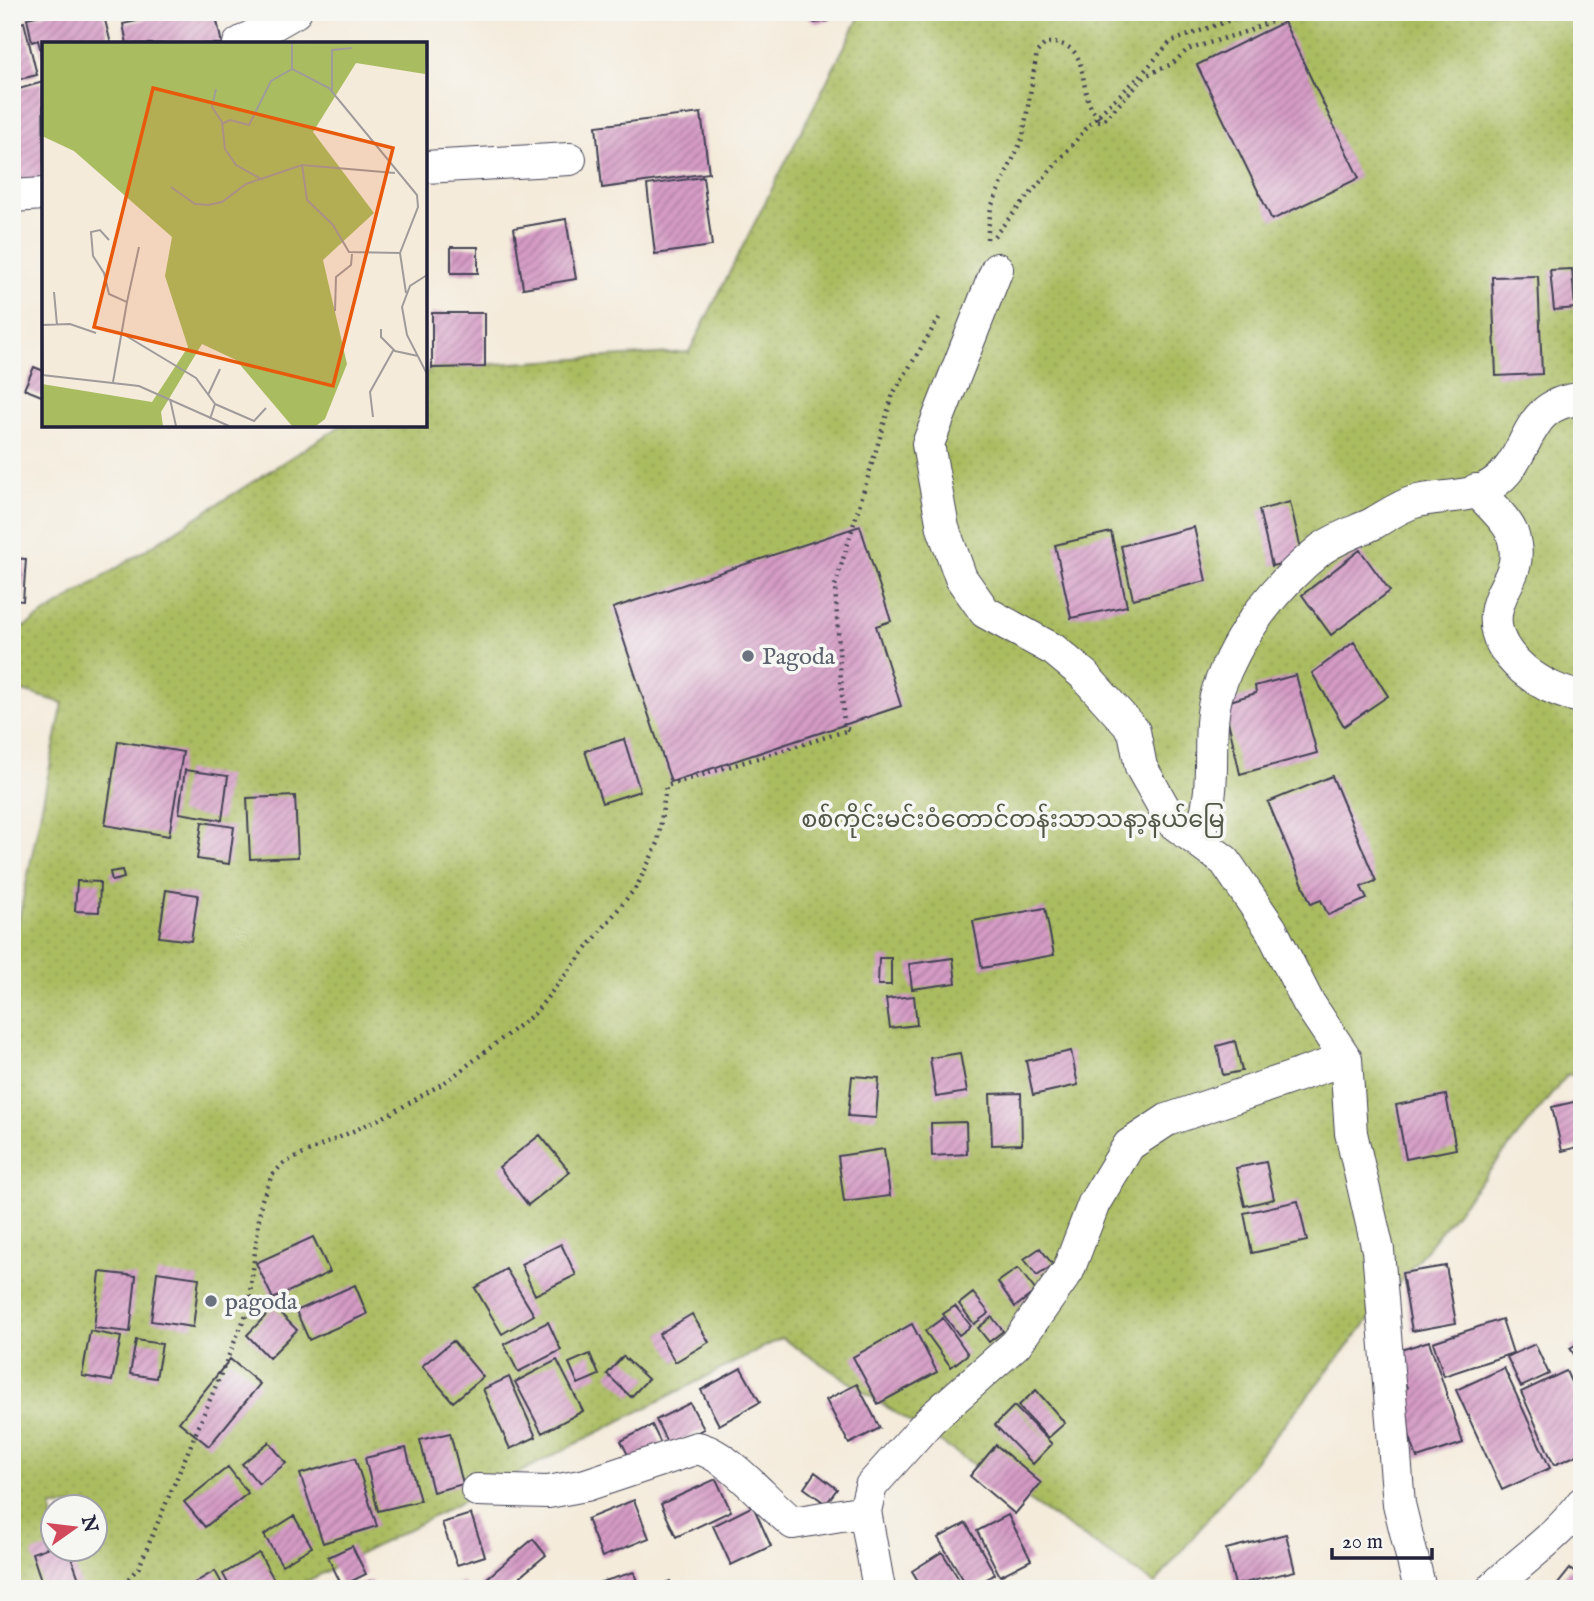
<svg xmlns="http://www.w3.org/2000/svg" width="1594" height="1601" font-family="'IM FELL English','Noto Sans Myanmar',serif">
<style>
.park{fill:url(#park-dots);stroke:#666f4e;stroke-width:2;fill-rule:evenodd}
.building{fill:url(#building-hatch)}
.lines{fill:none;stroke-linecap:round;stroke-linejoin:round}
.minor-casing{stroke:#424053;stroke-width:34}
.path{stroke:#424053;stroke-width:4.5;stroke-dasharray:2 5;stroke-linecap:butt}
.minor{stroke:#fff;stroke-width:32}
.worship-dot{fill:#6b7280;stroke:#f6f6f2;stroke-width:2.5}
.labels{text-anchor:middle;stroke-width:7;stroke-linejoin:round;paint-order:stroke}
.worship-label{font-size:24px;fill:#5b616d;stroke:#f6f6f2;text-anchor:start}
.park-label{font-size:24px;fill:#525848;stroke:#f6f6f2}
.inset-road{fill:none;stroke:#a09b9b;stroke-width:2}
.view{fill:#e8590c;fill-opacity:0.15;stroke:#e8590c;stroke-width:3.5}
.inset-edge{fill:none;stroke:#22223b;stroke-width:3.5}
</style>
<defs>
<pattern id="park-dots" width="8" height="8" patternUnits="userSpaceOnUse" patternTransform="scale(1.75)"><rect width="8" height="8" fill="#aabc60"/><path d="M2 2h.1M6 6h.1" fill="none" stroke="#92a154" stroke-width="1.8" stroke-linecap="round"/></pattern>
<pattern id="building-hatch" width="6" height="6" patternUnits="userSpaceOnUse" patternTransform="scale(1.75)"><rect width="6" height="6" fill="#d59bc5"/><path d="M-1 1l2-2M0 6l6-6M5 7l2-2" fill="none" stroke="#ac7ea1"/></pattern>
</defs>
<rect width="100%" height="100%" fill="#f6f6f2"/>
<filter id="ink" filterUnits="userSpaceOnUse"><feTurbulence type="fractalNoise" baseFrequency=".0143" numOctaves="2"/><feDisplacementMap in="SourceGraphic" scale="14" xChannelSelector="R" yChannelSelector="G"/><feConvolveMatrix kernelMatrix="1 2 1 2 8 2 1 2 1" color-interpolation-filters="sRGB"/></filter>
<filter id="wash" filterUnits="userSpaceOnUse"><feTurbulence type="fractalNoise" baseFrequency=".00686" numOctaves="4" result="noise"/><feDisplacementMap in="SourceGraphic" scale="28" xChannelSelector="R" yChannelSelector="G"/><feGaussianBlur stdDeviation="1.57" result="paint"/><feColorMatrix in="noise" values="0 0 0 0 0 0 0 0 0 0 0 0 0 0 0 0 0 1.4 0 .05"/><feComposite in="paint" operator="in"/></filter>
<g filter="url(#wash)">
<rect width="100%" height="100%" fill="#f4ebdb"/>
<path class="park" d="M862 12H1582V1078L1568 1074 1155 1584 782 1338 292 1589H12V953L63 703 12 688V624L24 627 342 425H425V373L432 368 689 352ZM52 1506H94V1548H52Z"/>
<g id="blocks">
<path class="building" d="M53 12H103L111 44H44L43 59 38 40 32 42 27 18Z
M177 12H215L222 44H127L123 24Z
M801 12H837L828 21 815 23Z
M24 22 37 75 12 81V25Z
M1284 22 1359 178 1272 220 1197 65Z
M43 82 44 179 12 187V91Z
M701 113 709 173 602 188 596 126Z
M703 177 712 246 655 254 647 185Z
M566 219 576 279 523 288 514 228Z
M451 247H478V273H451Z
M1572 269 1575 308 1554 310 1550 270Z
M1538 276 1542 374 1496 376 1492 277Z
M432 313H485V367L432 368Z
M34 367 44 371V397L24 389Z
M1290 502 1303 558 1272 566 1259 510Z
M860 526 891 621 876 626 901 706 671 782 613 608Z
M1194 527 1206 581 1133 599 1121 546Z
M1111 532 1127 606 1071 618 1055 545Z
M1360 550 1390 591 1331 635 1302 595Z
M12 558 26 559 23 601 12 600Z
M1354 642 1388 696 1344 726 1312 673Z
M1296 675 1317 753 1240 774 1224 703 1256 693 1255 686Z
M624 739 640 791 602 803 585 751Z
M118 741 183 752 169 836 105 825Z
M185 770 228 776 222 820 179 813Z
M1332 776 1376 881 1361 887 1367 899 1328 915 1321 900 1311 904 1268 802Z
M295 796 298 857 250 859 247 798Z
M202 822 234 827 229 864 197 859Z
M122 870 124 878 112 881 110 872Z
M77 881 100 882 99 912 75 911Z
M166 890 198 895 191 941 159 937Z
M1045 908 1054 955 982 968 973 921Z
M879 958H891V985H878Z
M953 958 956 983 912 989 909 964Z
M914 996 917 1025 890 1028 886 999Z
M1235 1041 1242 1071 1223 1075 1217 1046Z
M1071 1051 1078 1085 1033 1095 1026 1061Z
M960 1053 967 1092 936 1097 930 1058Z
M852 1076 879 1078 876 1118 848 1116Z
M1021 1093 1022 1144 992 1145 990 1094Z
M1446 1095 1456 1149 1406 1159 1396 1105Z
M1582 1100V1146L1562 1151 1552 1107Z
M966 1122 967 1154 932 1156 931 1123Z
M540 1135 570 1172 528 1205 499 1167Z
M884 1149 890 1196 844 1202 838 1156Z
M1266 1162 1274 1199 1245 1206 1236 1168Z
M1298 1201 1307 1241 1252 1253 1244 1213Z
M313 1237 330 1272 273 1299 256 1263Z
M561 1244 576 1275 535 1295 521 1264Z
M1040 1248 1053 1265 1037 1276 1024 1259Z
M1446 1266 1456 1323 1412 1331 1402 1273Z
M1018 1268 1036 1291 1015 1307 998 1282Z
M506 1269 534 1315 502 1334 475 1288Z
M100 1272 136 1276 130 1332 94 1328Z
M157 1272 199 1278 193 1327 151 1321Z
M355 1285 367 1314 309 1340 296 1311Z
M973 1293 989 1313 974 1324 959 1304Z
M955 1306 971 1326 959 1335 943 1314Z
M274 1307 297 1330 269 1358 247 1335Z
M692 1314 709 1342 675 1362 659 1334Z
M992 1317 1003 1331 989 1342 978 1328Z
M943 1318 968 1354 951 1367 925 1331Z
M1502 1319 1513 1353 1444 1376 1433 1342Z
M548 1322 561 1350 518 1372 504 1344Z
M912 1324 937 1372 878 1404 853 1357Z
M90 1331 121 1337 112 1381 82 1376Z
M136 1340 162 1344 156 1378 130 1374Z
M453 1341 483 1377 453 1402 422 1366Z
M1429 1341 1463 1443 1417 1458 1395 1392 1407 1388 1395 1352Z
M1582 1341V1367L1570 1348Z
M1535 1344 1549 1374 1521 1387 1507 1357Z
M590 1354 599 1375 578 1384 569 1363Z
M623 1356 648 1379 631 1397 607 1374Z
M230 1359 260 1384 209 1446 179 1422Z
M557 1360 583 1411 542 1433 515 1382Z
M741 1368 760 1402 719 1425 701 1390Z
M1504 1368 1550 1468 1502 1490 1456 1390Z
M1566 1371 1582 1406V1453L1554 1465 1521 1392Z
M509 1377 536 1437 510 1449 483 1389Z
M857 1384 880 1428 849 1444 826 1400Z
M1036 1390 1065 1423 1048 1438 1018 1406Z
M690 1403 704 1429 669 1447 656 1420Z
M1014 1406 1052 1444 1033 1464 995 1425Z
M652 1425 668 1458 637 1473 621 1441Z
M450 1433 463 1484 433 1492 420 1440Z
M269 1442 286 1463 259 1484 242 1464Z
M996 1445 1041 1483 1015 1514 970 1476Z
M406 1448 420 1501 378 1511 365 1458Z
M355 1458 377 1526 323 1543 300 1474Z
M228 1467 248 1493 205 1527 184 1502Z
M815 1472 837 1489 826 1504 804 1488Z
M716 1479 731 1511 676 1537 661 1504Z
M634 1500 649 1538 602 1557 587 1519Z
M753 1506 771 1546 731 1565 713 1526Z
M471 1514 485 1556 457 1565 442 1523Z
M1008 1515 1031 1560 1000 1576 977 1531Z
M294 1516 312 1547 282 1565 264 1535Z
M966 1523 995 1574 969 1589 938 1538Z
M1286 1534 1295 1571 1235 1585 1226 1549Z
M533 1539 546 1555 505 1589H482L479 1585Z
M52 1546 68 1548 81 1585 44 1589 32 1553Z
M352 1546 366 1574 342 1586 328 1557Z
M942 1552 965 1589H923L912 1571Z
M259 1553 279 1588 231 1589 223 1574Z
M12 1569H14L17 1589H12Z
M1570 1569 1582 1579V1589H1554Z
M215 1571 225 1589H184Z
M634 1572 639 1589H597L595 1584Z
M371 1581 373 1589H347V1588Z
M670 1581 673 1589H650Z
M463 1582 467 1589H450Z"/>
</g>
</g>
<g filter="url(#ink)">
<use href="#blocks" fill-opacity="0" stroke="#424053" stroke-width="2"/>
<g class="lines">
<g class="minor-casing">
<path id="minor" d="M239 44 295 12
M425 167 570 159
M12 196 44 194
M997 269 928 444 943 528 961 578 985 612 1054 650 1083 674 1134 731 1141 767 1172 822 1225 861 1271 929 1308 1002 1346 1059 1351 1133 1378 1250 1399 1504 1420 1589
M1476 490C1487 502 1509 521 1513 536 1524 573 1499 585 1496 614 1491 656 1545 692 1582 697
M1186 833 1202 826C1219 784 1204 733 1218 690 1237 635 1275 586 1320 550 1334 539 1355 532 1372 524 1385 517 1400 506 1414 502 1438 495 1470 499 1491 485 1533 459 1520 402 1582 399
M477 1490 548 1492 586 1485 697 1448C728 1454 766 1502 793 1523L865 1511
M879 1589 865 1511 871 1486 930 1420 1016 1344 1068 1271 1094 1203 1129 1145 1167 1120 1346 1059
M1492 1589C1521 1560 1559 1536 1582 1503"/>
</g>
<path class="path" d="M1096 117V122L1104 120 1147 75 1172 64 1187 50 1248 31 1292 12
M994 236 1097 116 1140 76 1170 42 1252 12
M987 239 991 207 1023 137 1037 52 1046 43C1101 40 1069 101 1104 120
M119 1589 139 1567 248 1310 261 1202 272 1175 284 1163 392 1113 447 1081 534 1014 637 886 658 843 666 786 849 730 844 727 835 586 893 394 941 315"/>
<use href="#minor" class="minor"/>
</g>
</g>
<g class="worship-dot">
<circle cx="748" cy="656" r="7"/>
<circle cx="211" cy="1301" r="7"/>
</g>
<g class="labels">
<g class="worship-label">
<text x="762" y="664">Pagoda</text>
<text x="225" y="1309">pagoda</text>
</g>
<g class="park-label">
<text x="1013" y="827">စစ်ကိုင်းမင်းဝံတောင်တန်းသာသနာ့နယ်မြေ</text>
</g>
</g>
<g transform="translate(42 42)">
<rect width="385" height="385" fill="#f4ebdb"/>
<path d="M0 1H385L383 32 314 21 271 90 332 171 281 218 305 322 283 377 274 384H250L194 318 160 302 119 370 121 384H0V342L110 360 146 305 123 234 130 195 32 109 0 94Z" fill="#aabc60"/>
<path class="inset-road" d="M250 1V27L287 46 375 153 376 165 358 211 364 251M174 47 170 65 180 80 183 107 194 123 221 138M290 49V8L310 6M180 82 188 78 207 83 229 39 250 27M260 123 265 158 291 183 307 210 358 211M129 145 153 162 166 163 180 160 204 142 260 123 353 131M67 198 58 188 49 190 51 214 62 231 67 252 85 260 71 340M385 233 368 244 360 265 365 293 385 332M12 250 15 283M85 260 97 205M293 269 294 235 309 223 310 212M0 282 1 333M0 283 28 282 54 291M339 287V295L353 309 376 314M81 292 154 336 173 362 168 377M0 333 97 344 187 384M166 353 178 327M128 357 134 384M173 362 212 379 224 366M331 375 328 350 352 307"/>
<path class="view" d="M111 46 351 106 291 344 52 285Z"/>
<rect width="385" height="385" class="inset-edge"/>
</g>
<rect width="1594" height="1601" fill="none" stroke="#f6f6f2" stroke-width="42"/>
<g transform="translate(74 1528) rotate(76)"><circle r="33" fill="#f6f6f2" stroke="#a1a1a9" stroke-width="2"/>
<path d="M0-5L12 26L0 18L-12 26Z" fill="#d1495b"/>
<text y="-10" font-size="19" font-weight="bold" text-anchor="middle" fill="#22223b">N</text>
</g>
<path d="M1332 1548v10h100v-10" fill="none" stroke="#22223b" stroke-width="3.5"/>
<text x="1342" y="1548" font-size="21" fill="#22223b" stroke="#f6f6f2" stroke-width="5" paint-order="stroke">20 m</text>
</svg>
